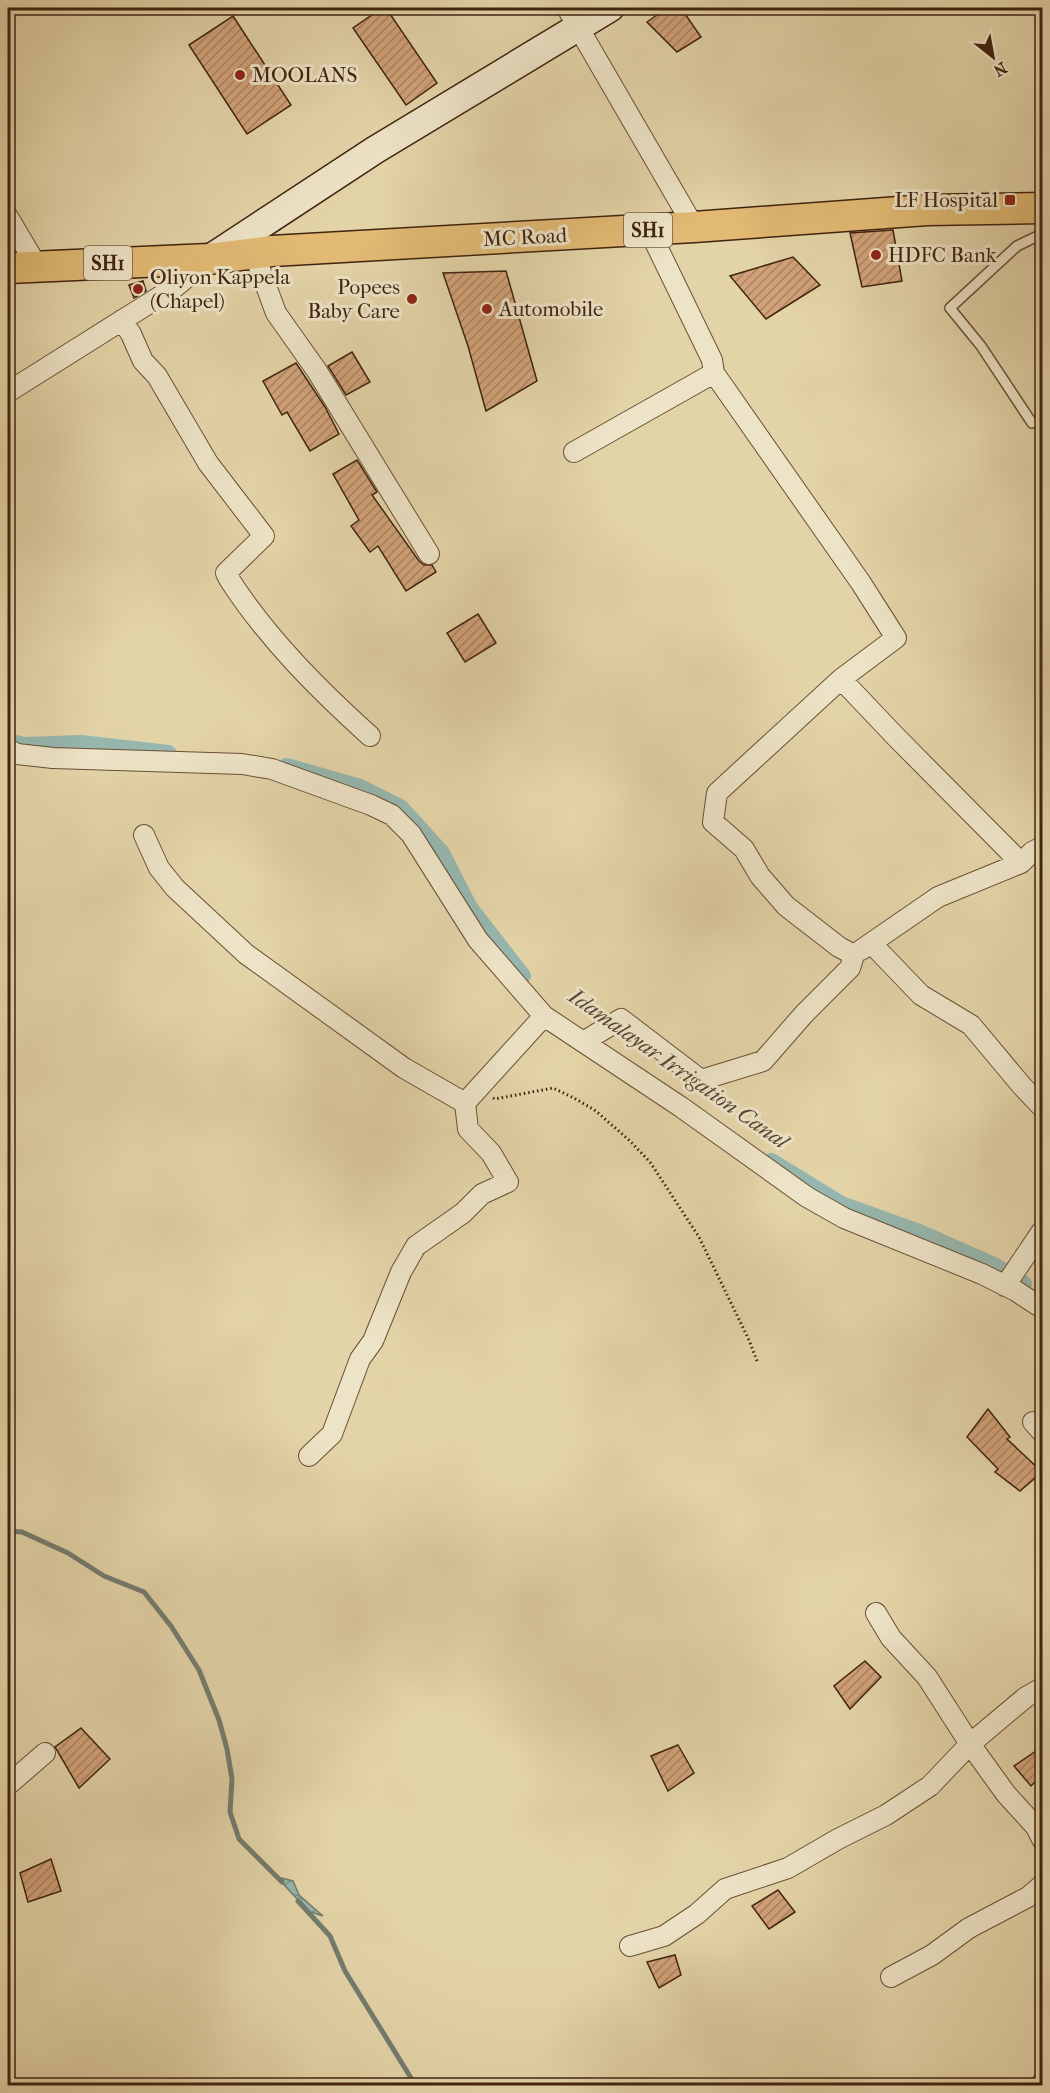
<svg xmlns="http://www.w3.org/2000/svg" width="1050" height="2093" font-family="'IM FELL French Canon',serif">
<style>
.water{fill:url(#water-waves);stroke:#747c6f;stroke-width:1.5}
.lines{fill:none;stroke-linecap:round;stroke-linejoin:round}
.stream{stroke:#747c6f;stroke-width:5}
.canal{stroke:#96b7af;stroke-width:18}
.building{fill:url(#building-hatch);stroke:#402310;stroke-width:1.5}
.lane-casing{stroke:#694f36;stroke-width:12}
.street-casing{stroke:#694f36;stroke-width:22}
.secondary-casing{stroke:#402310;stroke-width:30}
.primary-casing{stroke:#402310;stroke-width:33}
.path{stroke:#402310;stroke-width:3;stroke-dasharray:1.5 3;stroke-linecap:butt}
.lane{stroke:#ede3c6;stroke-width:9}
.street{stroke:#ede3c6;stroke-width:20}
.secondary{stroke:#ede3c6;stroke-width:27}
.primary{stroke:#e2ba74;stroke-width:30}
.poi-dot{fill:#8f2418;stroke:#ede3c6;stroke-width:2}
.labels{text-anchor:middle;stroke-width:6;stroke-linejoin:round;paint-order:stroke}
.shield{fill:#ede3c6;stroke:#745d47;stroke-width:1.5}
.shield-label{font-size:20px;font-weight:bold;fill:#402310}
.poi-label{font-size:21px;fill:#402310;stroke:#ede3c6;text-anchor:start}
.street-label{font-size:21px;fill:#402310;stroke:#ede3c6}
.water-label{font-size:22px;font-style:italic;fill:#564838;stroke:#ede3c6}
</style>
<defs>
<pattern id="water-waves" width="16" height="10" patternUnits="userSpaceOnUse" patternTransform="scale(1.5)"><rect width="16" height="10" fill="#96b7af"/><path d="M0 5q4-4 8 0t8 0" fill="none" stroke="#7c948d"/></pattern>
<pattern id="building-hatch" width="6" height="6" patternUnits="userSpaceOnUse" patternTransform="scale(1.5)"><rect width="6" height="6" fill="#d1a279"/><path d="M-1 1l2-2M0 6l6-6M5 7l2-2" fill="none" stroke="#ab8462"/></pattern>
</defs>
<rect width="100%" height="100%" fill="#e3d4a8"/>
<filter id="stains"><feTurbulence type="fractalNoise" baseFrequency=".00333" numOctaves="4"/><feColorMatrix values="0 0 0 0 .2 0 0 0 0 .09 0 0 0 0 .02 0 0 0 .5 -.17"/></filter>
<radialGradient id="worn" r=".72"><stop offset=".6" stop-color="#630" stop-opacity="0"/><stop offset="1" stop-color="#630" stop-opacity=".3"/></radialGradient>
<path class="water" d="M277 1877 293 1881 299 1895 323 1916 308 1911Z"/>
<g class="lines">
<path class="stream" d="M8 1531 22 1532 68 1553 104 1576 144 1592 171 1626 199 1670 219 1720 227 1749 232 1779 230 1812 239 1839 282 1882
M298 1901 330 1936 345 1971 416 2086"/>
<path class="canal" d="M8 742 24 746 81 744 168 754
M287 767 360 788 400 808 441 853 469 908 522 976
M771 1162 841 1205 919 1233 996 1267 1023 1284"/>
</g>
<path class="building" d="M382 8H386L437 83 406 105 353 28Z
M667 8H681L701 37 677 52 647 22Z
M233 16 291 105 247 134 189 45Z
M893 230 902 281 862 287 850 233Z
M793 257 820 285 766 319 730 276Z
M506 271 537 381 486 411 468 346 443 273Z
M143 281 146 291 134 298 129 285Z
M352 352 370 382 346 395 328 366Z
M296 363 325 407 339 434 310 451 287 412 282 415 263 381Z
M357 460 377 492 372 495 419 561 424 565H432L436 572 406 591 378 546 370 552 351 526 359 520 333 474Z
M478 614 496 643 465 662 447 633Z
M988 1409 1010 1437 1007 1439 1042 1472 1020 1491 995 1472 998 1469 967 1437Z
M865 1661 881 1677 850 1709 834 1686Z
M81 1728 110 1759 79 1788 55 1747Z
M678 1745 694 1773 668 1791 651 1756Z
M1042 1747V1775L1031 1786 1014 1766Z
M51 1859 61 1891 28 1902 20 1873Z
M778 1890 795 1912 769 1929 752 1906Z
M675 1955 681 1975 659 1988 647 1962Z"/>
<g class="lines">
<g class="lane-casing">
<path id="lane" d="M1032 423 981 346 950 308 1017 246 1042 234"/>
</g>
<g class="street-casing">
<path id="street" d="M567 8 694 227
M8 217 37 266
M649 230 712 360 714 373 861 583 896 638 841 679
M254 253 276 313 317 371 429 554
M122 320 131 334 143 361 157 376 208 463 264 536 226 573 229 579C267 638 318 689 370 736
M8 392 175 287 209 259
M574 452 714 373
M8 749 17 754 53 758 242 764 272 769 371 805 392 815 411 834 478 940 544 1016 681 1107 807 1197 844 1218 982 1274 1016 1291 1042 1308
M144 835 159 868 175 888 246 954 404 1068 465 1103
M871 943 921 995 971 1025 1022 1086 1042 1107
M861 950 938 897 1021 863
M583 1042 621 1019 701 1080 763 1061 804 1014 850 968 854 955 839 947 786 906 760 876 744 849 713 822 717 793 841 679 897 738 1021 863 1032 852 1042 847
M1005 1286 1042 1231
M1033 1422 1042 1432
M309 1456 332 1434 360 1359 373 1341 401 1272 416 1246 463 1213 482 1194 508 1182 491 1153 468 1129 465 1103 544 1016
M1042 1688 1026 1697 970 1744 1006 1794 1036 1827 1042 1839
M8 1785 45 1753
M630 1946 664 1936 697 1914 725 1889 788 1868 838 1839 886 1815 930 1786 970 1744 927 1677 891 1638 876 1613
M891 1977 932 1955 969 1928 1028 1897 1042 1885
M1041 2086 1042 2083"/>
</g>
<g class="secondary-casing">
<path id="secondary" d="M209 259 375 150 610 8"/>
</g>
<g class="primary-casing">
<path id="primary" d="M8 268 209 259 272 251 694 227 927 210 1042 208"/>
</g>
<path class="path" d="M493 1098 495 1099 553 1088 574 1098 596 1111 630 1141 650 1162 699 1237 749 1340 757 1361"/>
<use href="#lane" class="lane"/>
<use href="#street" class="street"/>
<use href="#secondary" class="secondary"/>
<use href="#primary" class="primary"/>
</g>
<g class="poi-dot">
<circle cx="240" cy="75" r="6"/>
<rect x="1004" y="194" width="12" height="12" rx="3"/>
<circle cx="876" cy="255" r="6"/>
<circle cx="138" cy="289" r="6"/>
<circle cx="412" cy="299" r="6"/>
<circle cx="487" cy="309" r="6"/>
</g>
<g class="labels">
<g class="shield">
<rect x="624" y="213" width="48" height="34" rx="4.5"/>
<rect x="84" y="246" width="48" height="34" rx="4.5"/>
</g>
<g class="shield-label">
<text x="648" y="237">SH1</text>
<text x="108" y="270">SH1</text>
</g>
<g class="poi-label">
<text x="252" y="82">MOOLANS</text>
<text x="998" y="207" text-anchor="end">LF Hospital</text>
<text x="888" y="262">HDFC Bank</text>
<text x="150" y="284">Oliyon Kappela<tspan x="150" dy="24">(Chapel)</tspan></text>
<text x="400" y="294" text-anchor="end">Popees<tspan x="400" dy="24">Baby Care</tspan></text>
<text x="499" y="316">Automobile</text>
</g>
<g class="street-label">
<text transform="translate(525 237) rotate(-3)" y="7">MC Road</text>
</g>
<g class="water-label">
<text transform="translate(679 1068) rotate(35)" y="8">Idamalayar Irrigation Canal</text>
</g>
</g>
<rect width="1050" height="2093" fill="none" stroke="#e3d4a8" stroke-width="30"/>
<rect x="9" y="9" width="1032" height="2075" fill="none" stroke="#402310" stroke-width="3"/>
<rect x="15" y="15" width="1020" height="2063" fill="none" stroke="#402310" stroke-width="1.5"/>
<g transform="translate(993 57) rotate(149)" stroke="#ede3c6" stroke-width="4.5" paint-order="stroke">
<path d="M0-4.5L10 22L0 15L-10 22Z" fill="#402310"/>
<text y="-9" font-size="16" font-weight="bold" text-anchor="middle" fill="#402310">N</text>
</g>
<rect width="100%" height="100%" filter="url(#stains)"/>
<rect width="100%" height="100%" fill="url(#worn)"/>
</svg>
